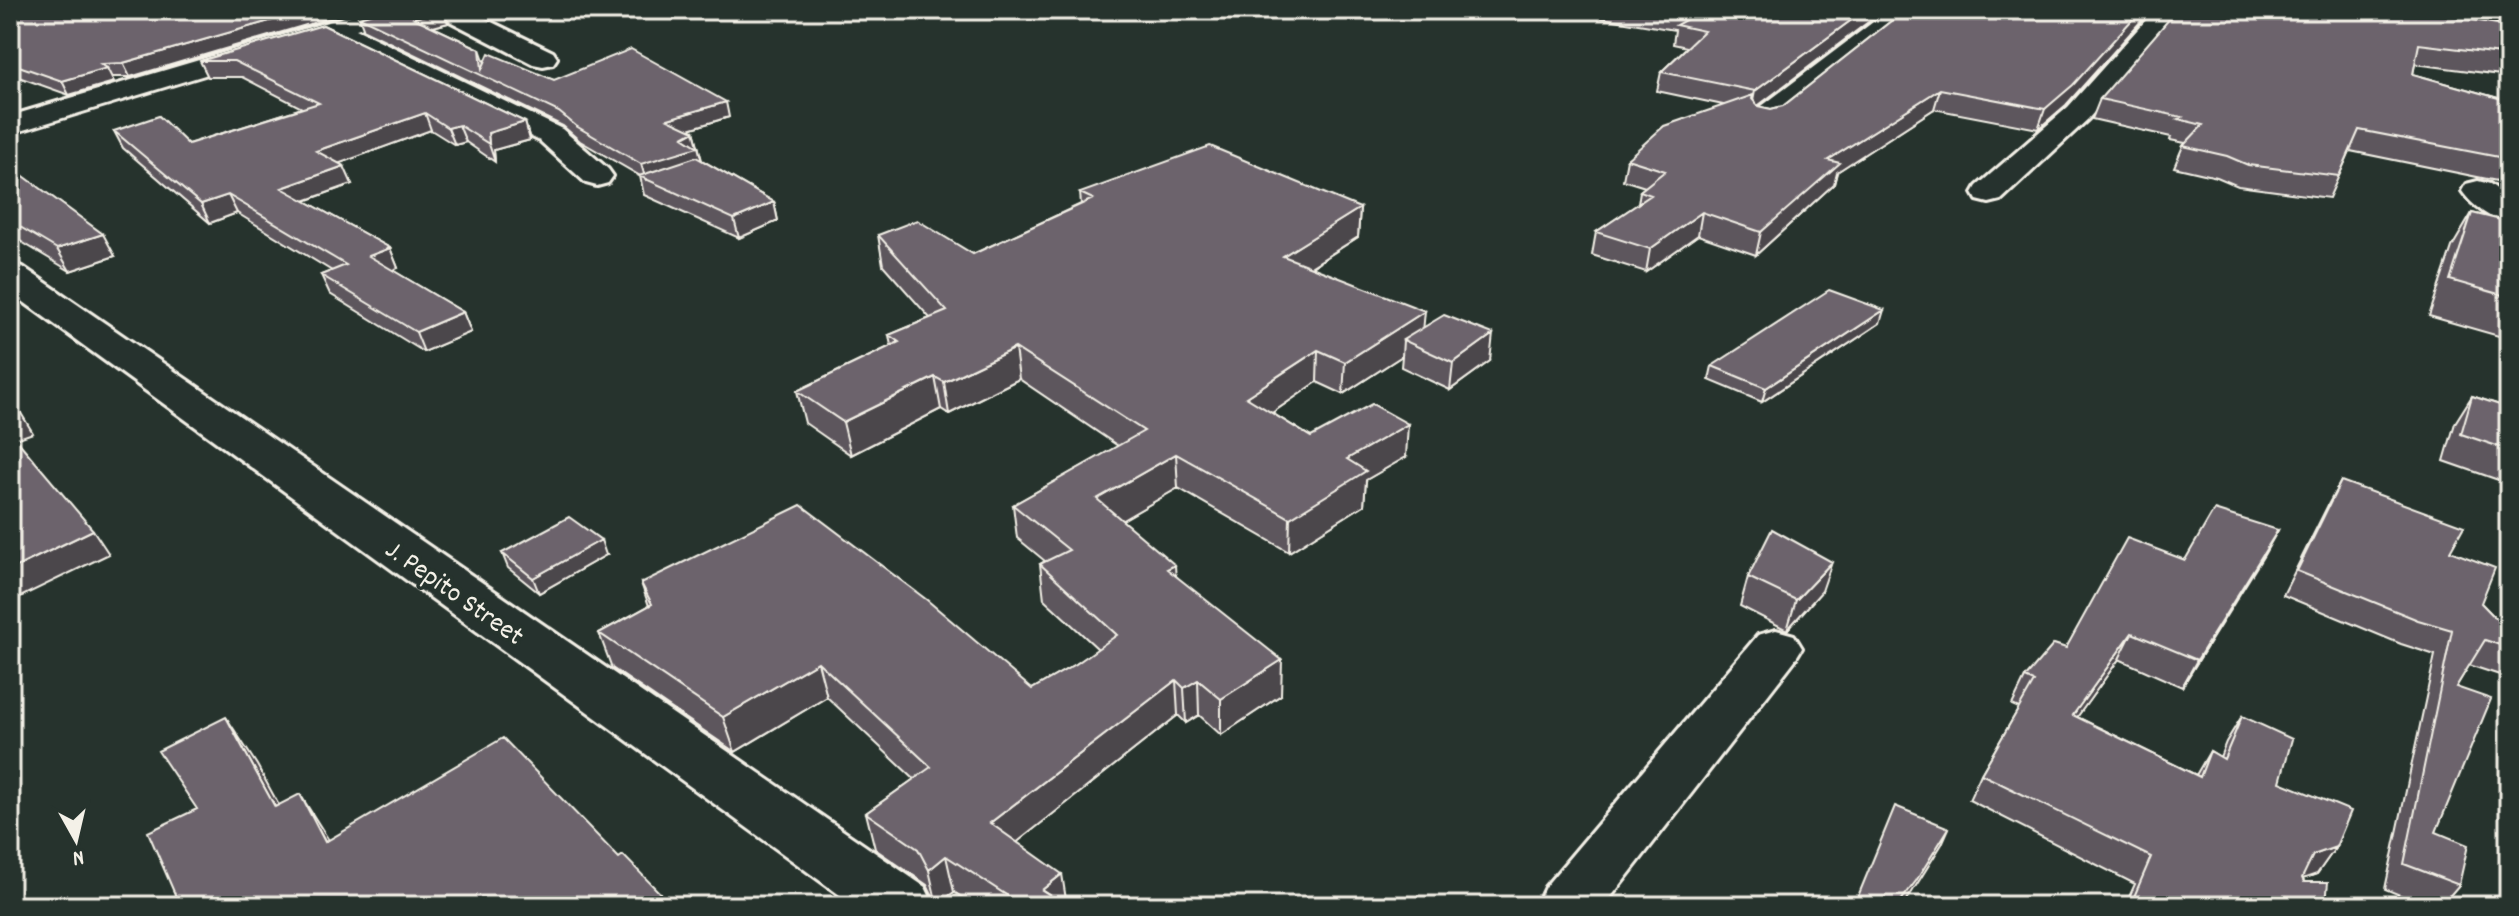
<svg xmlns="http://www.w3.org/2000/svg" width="2519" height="916" font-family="Dekko,sans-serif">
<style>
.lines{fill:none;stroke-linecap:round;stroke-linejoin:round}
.street-casing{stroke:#f4f1e8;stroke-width:6}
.secondary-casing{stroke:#f4f1e8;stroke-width:6}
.street{fill:#26332d;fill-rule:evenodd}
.secondary{fill:#26332d;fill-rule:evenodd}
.wall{fill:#5d565d;stroke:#f4f1e8;stroke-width:2}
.shaded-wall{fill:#4c464c;stroke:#f4f1e8;stroke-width:2}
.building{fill:#6c646c;stroke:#f4f1e8;stroke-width:2}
.labels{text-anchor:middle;stroke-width:7;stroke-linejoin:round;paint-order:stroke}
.street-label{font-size:28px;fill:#f4f1e8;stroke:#26332d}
</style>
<rect width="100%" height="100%" fill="#26332d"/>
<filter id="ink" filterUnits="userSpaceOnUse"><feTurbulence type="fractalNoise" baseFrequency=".0125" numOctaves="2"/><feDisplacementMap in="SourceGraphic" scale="16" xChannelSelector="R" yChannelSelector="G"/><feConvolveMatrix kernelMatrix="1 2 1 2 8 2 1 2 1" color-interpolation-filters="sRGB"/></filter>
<g filter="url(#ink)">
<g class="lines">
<g class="street-casing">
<path id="street" d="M368 10H411L407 15 356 29 562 129 608 169 613 176 608 183 597 186 586 183 540 141 330 37 10 134V116Z
M434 10H467L553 52 557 58 553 64 543 66 533 64 438 15Z
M1889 10H1918L1776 124 1765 127 1754 124 1750 118 1754 112Z
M2155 10H2182L2088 119 2001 200 1989 203 1977 200 1973 193 1977 186 2068 107Z
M2478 181 2490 184 2509 198V224C2492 220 2472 206 2462 191L2466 184Z
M1776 630 1794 635 1802 648 1794 661 1604 906H1536L1545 887 1758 635Z"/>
</g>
<g class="secondary-casing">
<path id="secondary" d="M10 264 23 267 925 887 934 906H855L10 292Z"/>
</g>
<use href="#street" class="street"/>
<use href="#secondary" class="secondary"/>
</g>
<path class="wall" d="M10 10H357L130 77H111L114 82 69 95 10 74Z
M443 10 448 23 433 27 480 49 485 63 554 80 729 117 689 129 694 131 702 160 774 202 778 221 739 238 644 195 640 176 580 141 563 126 364 30 359 17Z
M1491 10H1549L1526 18Z
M1553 10H1884L1758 106 1771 109 1783 106 1905 10 2066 105 2038 129 1934 109 1837 172 1834 184 1756 255 1698 235 1646 272 1592 255 1596 232 1638 204 1640 191 1645 187 1623 180 1627 159 1723 105 1657 91 1661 72 1687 47 1673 44 1675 30Z
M2425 10H2509V24Z
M323 25 525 122 530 140 494 150 495 162 466 142 455 145 431 130 339 163 352 184 305 201 390 248 398 268 392 270 463 312 471 332 424 352 330 294 321 275 332 271 237 213 210 223 123 148 114 131 188 144 302 108 242 77H208L200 61Z
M2509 26V76L2415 64 2413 74 2509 101V178L2499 177 2497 181 2350 151 2329 198 2238 186 2217 177 2174 167 2183 146 2185 143 2170 140 2171 137 2092 119 2100 99Z
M10 166 115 256 70 271 10 235Z
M1080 193 1360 208 1358 237 1312 267 1424 328 1490 361 1450 390 1401 367 1402 356 1343 394 1317 382 1272 413 1311 437 1406 457 1366 480 1364 505 1289 552 1178 488 1122 520 1176 576 1281 695 1221 735 1199 715 1186 723 1178 715 1017 842 1067 906H975L954 892 937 905 927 885 875 849 866 813 914 779 827 697 735 752 612 668 599 633 649 606 641 583 1032 689 1076 664 1098 649 1044 599 1040 564 1045 561 1017 538 1013 505 1118 446 1019 379 949 414 941 409 851 455 805 423 797 391 891 346 889 335 930 318 883 265 878 235 973 254 1081 204Z
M2472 213 2509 222V339L2429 316 2452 247Z
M1880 323 1762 402 1709 380 1712 366Z
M2472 396 2509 408V480L2507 483 2444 461 2455 423Z
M2341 481 2450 551 2481 603 2509 632V678L2469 665 2456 687 2436 832 2459 885 2441 906H2427L2385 889 2435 655 2401 644 2283 595 2328 505Z
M2278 530 2182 687 2119 659 2077 717 2196 775 2210 751 2220 757 2226 742 2242 716 2280 782 2336 847 2317 874 2302 879 2324 906H2125L2135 884 1969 800 1981 774 2019 708 2012 705 2025 678 2185 560Z
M502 553 606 555 539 593 508 568Z
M1748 577 1822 591 1787 630 1740 606Z"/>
<path class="shaded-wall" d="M308 10H357L130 77 123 63Z
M443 10 448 23 418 31 414 18Z
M1527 10H1549L1526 18Z
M1865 10H1884L1751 111 1755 91Z
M2141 10H2151L2066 105 2038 129 2045 109Z
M107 68 114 82 69 95 62 81Z
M1940 89 1934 109 1837 172 1834 184 1756 255 1761 232 1828 160Z
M726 102 729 117 672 134 668 119Z
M425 113 431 130 324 169 316 151Z
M525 122 530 140 494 150 495 162 489 144 488 133Z
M459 125 466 142 455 145 448 128Z
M694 131 702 162 646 180 641 164 683 137Z
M344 166 352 184 290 206 282 188Z
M228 195 237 213 210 223 201 204Z
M774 202 778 221 739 238 734 219Z
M1360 208 1358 237 1282 285 1283 256Z
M1702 212 1698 235 1646 272 1650 249Z
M103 234 115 256 70 271 57 249Z
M390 248 398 268 377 276 369 256Z
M1884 310 1880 323 1762 402 1766 388Z
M1425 311 1422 342 1403 340 1402 356 1343 394 1345 362Z
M463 312 471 332 424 352 416 332Z
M1493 334 1490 361 1450 390 1453 363Z
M1015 348 1019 379 949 414 944 382Z
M1318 350 1317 382 1247 430 1246 397Z
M935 377 941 409 851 455 843 422Z
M10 395 33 433 13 440 10 436Z
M1408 424 1406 457 1366 480 1364 505 1289 552 1290 518 1347 459Z
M1176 454 1178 488 1100 533 1097 499Z
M93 530 109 554 10 602V570Z
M2278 530 2264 555 2182 687 2197 660Z
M601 540 606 555 539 593 533 578Z
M1832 562 1822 591 1787 630 1796 600Z
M1175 565 1177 599 1167 569Z
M2132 633 2119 659 2060 741 2073 715Z
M1282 660 1281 695 1221 735V699Z
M818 662 827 697 735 752 723 717Z
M1176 680 1178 715 996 859 990 823Z
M1198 680 1199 715 1186 723 1184 688Z
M226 717 257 765 306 855 275 807Z
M300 794 330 842H325Z
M1949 828 1942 844 1909 897 1902 906H1897Z
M2336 847 2317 874 2294 882 2313 855Z
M946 856 954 892 937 905 929 870Z
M1062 874 1067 906 1042 890Z
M660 893 666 906H641Z"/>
<path class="building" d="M10 10H308L123 63 101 64 107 68 62 81 10 63Z
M384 10H443L414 18 480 49 482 69 489 53 554 80 631 49 726 102 668 119 694 131 683 137 698 147 641 164 576 126 559 112 359 17Z
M1669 10H1865L1755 91 1661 72 1704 31 1676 25 1696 14Z
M1905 10H2141L2073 85 2045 109 1940 89 1828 160 1840 163 1761 232 1702 212 1650 249 1596 232 1651 195 1640 191 1665 171 1627 159 1664 126 1753 95 1752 99 1758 106 1771 109 1783 106Z
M2177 10H2414L2509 26V55L2419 44 2413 74 2509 101V159L2359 130 2339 176 2248 165 2227 156 2183 146 2203 125 2178 119 2182 117 2100 99Z
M323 25 525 122 488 133 489 144 459 125 448 128 425 113 316 151 344 166 282 188 390 248 369 256 463 312 416 332 321 275 346 265 228 195 201 204 114 131 159 116 188 144 319 103 234 61H200Z
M1210 146 1360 208 1283 256 1425 311 1345 362 1318 350 1246 397 1311 437 1372 404 1408 424 1347 459 1366 471 1290 518 1176 454 1097 499 1175 565 1167 569 1282 660 1221 699 1198 680 1184 688 1176 680 990 823 1062 874 1042 890 1067 906H1018L1020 904 946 856 929 870 918 849 866 813 931 767 818 662 723 717 599 633 652 604 641 583 801 505 927 600 1032 689 1076 664 1117 635 1040 564 1069 550 1013 505 1144 431 1015 348 944 382 935 377 843 422 797 391 899 342 889 335 947 311 878 235 917 220 973 254 1093 199 1080 193Z
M696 157 774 202 734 219 639 176Z
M10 166 103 234 57 249 10 221Z
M2472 213 2509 222V297L2450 280Z
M1829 290 1884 310 1766 388 1712 366Z
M1444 315 1493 334 1453 363 1403 340Z
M2472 396 2509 408V450L2461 434Z
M10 397 18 411 10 414Z
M10 432 93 530 10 570Z
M2341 481 2464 526 2450 551 2495 568 2481 603 2509 632V648L2485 640 2456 687 2491 699 2436 832 2468 845 2459 885 2404 864 2452 630 2418 620 2297 571Z
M2214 510 2278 530 2197 660 2132 633 2073 715 2200 777 2210 751 2224 759 2242 716 2292 739 2280 782 2351 811 2336 847 2313 855 2302 878 2304 882H2328L2326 903 2324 906H2130L2151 857 1981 774 2034 682 2025 678 2054 644 2066 648 2127 538 2185 560Z
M569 517 601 540 533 578 502 553Z
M1772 529 1832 562 1796 600 1748 577Z
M226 717 275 807 300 794 325 842 503 738 619 858 623 855 660 893 641 906H180L148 832 197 809 158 751Z
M1895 806 1949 828 1916 881 1897 906H1854Z"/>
</g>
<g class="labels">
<g class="street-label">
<text transform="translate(456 591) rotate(35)" y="10">J. Pepito Street</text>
</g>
</g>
<rect width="2519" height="916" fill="none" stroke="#26332d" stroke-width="40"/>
<rect x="20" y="20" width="2479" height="876" fill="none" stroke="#f4f1e8" stroke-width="3" filter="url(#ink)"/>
<g transform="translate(76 840) rotate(172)" stroke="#26332d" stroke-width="6" paint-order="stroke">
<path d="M0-6L14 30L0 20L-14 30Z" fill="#f4f1e8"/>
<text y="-12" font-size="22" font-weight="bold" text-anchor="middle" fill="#f4f1e8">N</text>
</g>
</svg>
